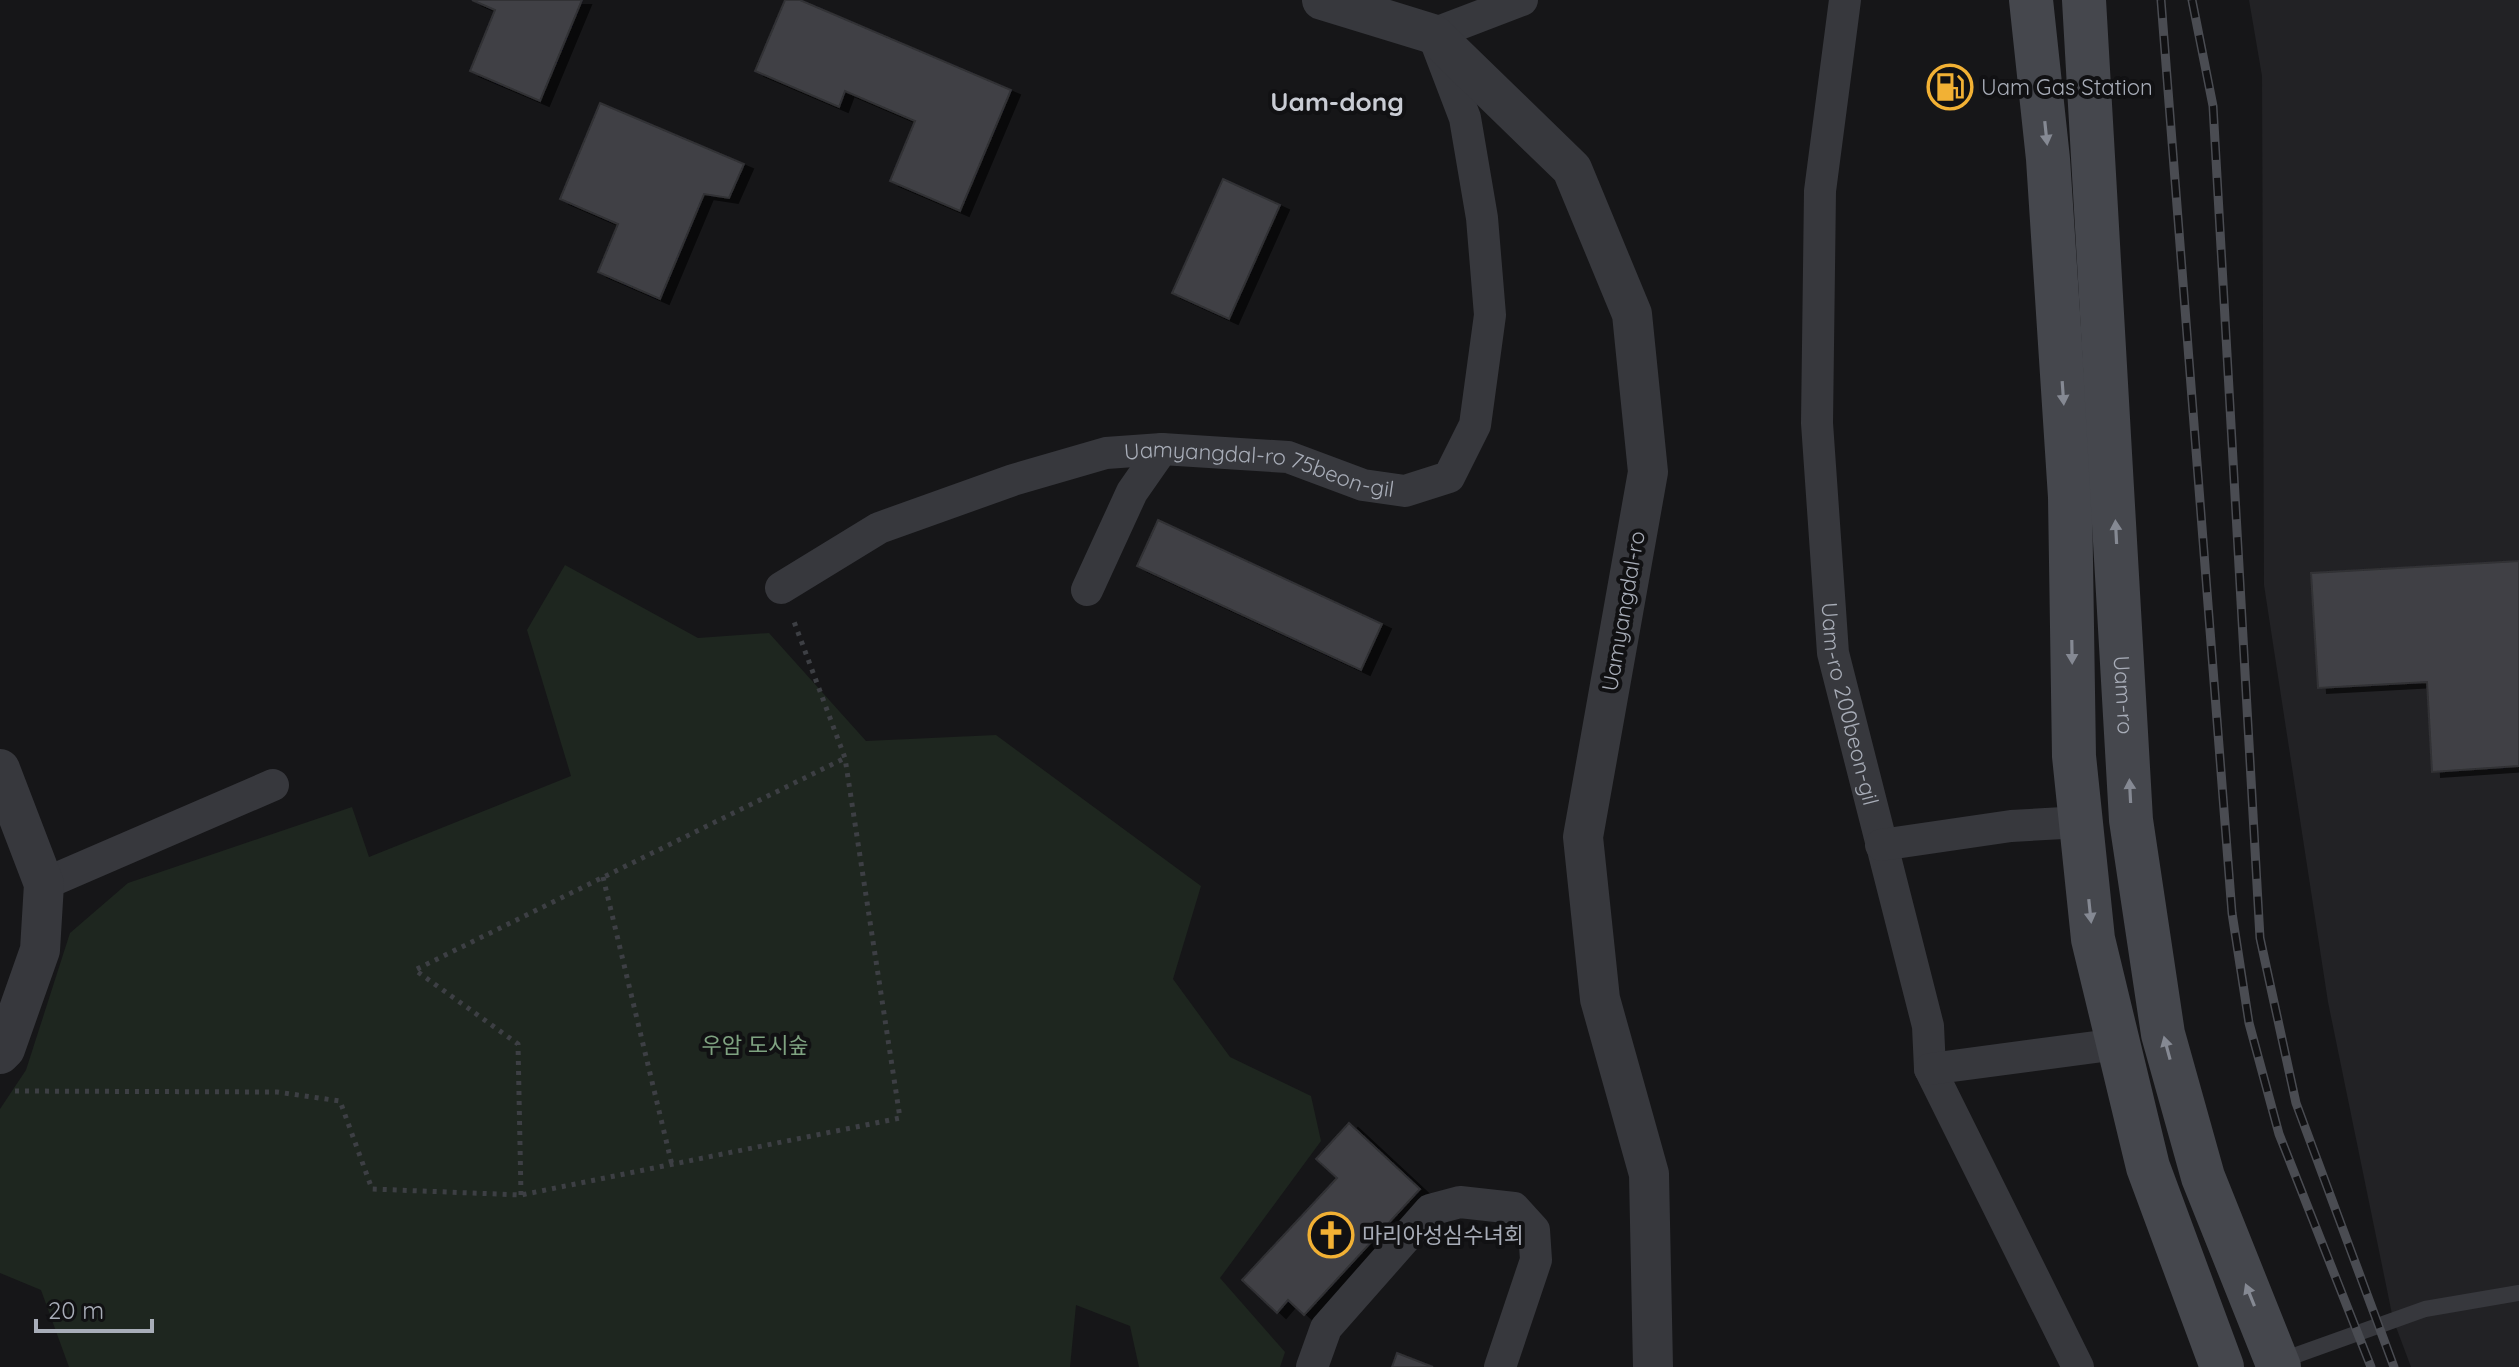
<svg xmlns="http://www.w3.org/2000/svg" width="2519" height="1367" font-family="Quicksand,'Noto Sans KR',sans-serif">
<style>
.built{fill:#222225}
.green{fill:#1e261f}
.building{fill:#404145;stroke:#303034;stroke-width:2;filter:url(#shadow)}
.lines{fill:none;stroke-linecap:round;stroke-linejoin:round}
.path{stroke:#3d3f44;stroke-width:5;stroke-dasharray:4 6;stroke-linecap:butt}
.service{stroke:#37383d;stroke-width:16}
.minor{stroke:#37383d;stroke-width:32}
.tertiary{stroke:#37383d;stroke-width:40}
.secondary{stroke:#45474d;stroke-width:44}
.rail-casing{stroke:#4a4c52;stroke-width:9}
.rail{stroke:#111113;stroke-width:6;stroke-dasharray:18;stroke-linecap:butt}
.oneway{fill:#858993}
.labels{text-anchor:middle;stroke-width:8;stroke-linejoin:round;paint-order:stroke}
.poi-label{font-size:22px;fill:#a8adb8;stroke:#111113;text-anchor:start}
.street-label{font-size:22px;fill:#a8adb8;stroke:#111113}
.park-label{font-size:22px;fill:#7fa381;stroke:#111113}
.quarter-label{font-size:26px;font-weight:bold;fill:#c9ccd4;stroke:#111113}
</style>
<defs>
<filter id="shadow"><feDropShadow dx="9" dy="5" stdDeviation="0" flood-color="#0009"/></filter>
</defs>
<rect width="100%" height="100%" fill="#161618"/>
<path class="built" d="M2249 0H2519V1367H2411L2393 1319 2328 1002 2264 585 2262 76Z"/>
<path class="green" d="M565 565 698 638 769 633 866 741 996 735 1201 886 1173 979 1230 1057 1311 1096 1321 1141 1220 1278 1285 1352 1280 1367H1139L1130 1326 1076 1305 1070 1367H69L41 1290 0 1273V1109L26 1070 70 933 128 883 352 807 369 857 571 776 527 630Z"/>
<path class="building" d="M472 0H582L540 101 470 71 495 10Z
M785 0H800L1011 90 960 211 890 181 915 121 845 91 839 107 755 71Z
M600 103 744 164 729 198 704 194 660 299 598 272 618 224 560 199Z
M1223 179 1280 205 1229 319 1172 293Z
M1158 520 1382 624 1361 670 1137 566Z
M2519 561V766L2432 772 2427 682 2318 688 2311 573Z
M1349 1123 1420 1189 1304 1315 1288 1300 1277 1313 1242 1280 1337 1178 1316 1159Z
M1397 1353 1433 1367H1392Z"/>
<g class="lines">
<path class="path" d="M603 877 672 1165
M15 1091 277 1092 340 1101 372 1189 521 1195 900 1118 845 758 793 619
M521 1195 518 1044 415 970 845 758"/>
<path class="service" d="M2277 1362 2425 1309 2519 1293"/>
<g class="minor">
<path id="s1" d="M1845 0 1820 191 1817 423 1833 653 1928 1026 1930 1069 2078 1367"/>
<path id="s2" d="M781 588 879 528 1013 480 1106 453 1162 449 1288 457 1363 485 1405 491 1449 477 1475 425 1490 315 1482 218 1465 118 1433 34 1522 0"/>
<path d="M1087 590 1132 492 1162 449"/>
<path d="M1881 845 2011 826 2081 822"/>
<path d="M44 884 273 785"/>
<path d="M1930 1069 2118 1044"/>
<path d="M1312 1367 1326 1328 1430 1210 1460 1202 1514 1208 1534 1230 1536 1260 1500 1367"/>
</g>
<path class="tertiary" d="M1322 0 1433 34 1572 169 1632 314 1648 472 1583 837 1600 999 1649 1174 1653 1367
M0 769 44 884 40 950 5 1049 0 1054"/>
<g class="secondary">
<path d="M2031 0 2048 159 2070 497 2074 756 2093 939 2148 1167 2222 1367"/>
<path id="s3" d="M2084 0 2131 820 2163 1034 2203 1177 2279 1367"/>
</g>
<g class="rail-casing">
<path id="rail" d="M2161 0 2232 913 2249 1023 2279 1134 2371 1367
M2192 0 2213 106 2260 938 2296 1103 2394 1367"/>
</g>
<use href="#rail" class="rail"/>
</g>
<defs><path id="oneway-solid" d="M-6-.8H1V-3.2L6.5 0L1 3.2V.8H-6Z" transform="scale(2)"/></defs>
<g class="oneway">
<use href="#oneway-solid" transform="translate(2046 133) rotate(84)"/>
<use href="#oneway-solid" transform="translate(2063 393) rotate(86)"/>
<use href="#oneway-solid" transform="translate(2116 532) rotate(-93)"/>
<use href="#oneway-solid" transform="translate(2072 652) rotate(89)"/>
<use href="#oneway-solid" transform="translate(2130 791) rotate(-93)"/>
<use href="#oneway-solid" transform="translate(2090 911) rotate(84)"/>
<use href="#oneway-solid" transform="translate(2167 1048) rotate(-105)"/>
<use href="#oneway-solid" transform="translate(2250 1295) rotate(-112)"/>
</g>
<defs>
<g id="fuel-ring" transform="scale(2.3)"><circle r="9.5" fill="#111113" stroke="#f2b134" stroke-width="1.5"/><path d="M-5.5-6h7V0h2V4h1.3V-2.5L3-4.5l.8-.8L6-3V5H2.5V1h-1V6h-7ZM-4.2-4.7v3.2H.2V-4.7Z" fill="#f2b134"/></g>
<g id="church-ring" transform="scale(2.3)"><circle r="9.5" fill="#111113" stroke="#f2b134" stroke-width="1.5"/><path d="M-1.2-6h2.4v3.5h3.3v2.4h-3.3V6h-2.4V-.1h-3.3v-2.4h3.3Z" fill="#f2b134"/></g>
</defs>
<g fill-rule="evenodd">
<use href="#fuel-ring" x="1950" y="87"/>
<use href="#church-ring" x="1331" y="1235"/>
</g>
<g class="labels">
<g class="poi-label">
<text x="1981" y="95">Uam Gas Station</text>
<text x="1362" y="1243">마리아성심수녀회</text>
</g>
<g class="street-label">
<text dy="8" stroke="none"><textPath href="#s2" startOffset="510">Uamyangdal-ro 75beon-gil</textPath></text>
<text transform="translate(1623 611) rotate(-80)" y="8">Uamyangdal-ro</text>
<text dy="8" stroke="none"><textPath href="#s3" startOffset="696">Uam-ro</textPath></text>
<text dy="8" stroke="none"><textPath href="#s1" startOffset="708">Uam-ro 200beon-gil</textPath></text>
</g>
<g class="park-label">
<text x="755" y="1053">우암 도시숲</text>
</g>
<g class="quarter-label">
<text x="1337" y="111">Uam-dong</text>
</g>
</g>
<path d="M36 1319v12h116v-12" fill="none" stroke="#a8adb8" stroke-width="4"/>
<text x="48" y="1319" font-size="24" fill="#a8adb8" stroke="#111113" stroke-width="6" paint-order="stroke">20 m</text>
</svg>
